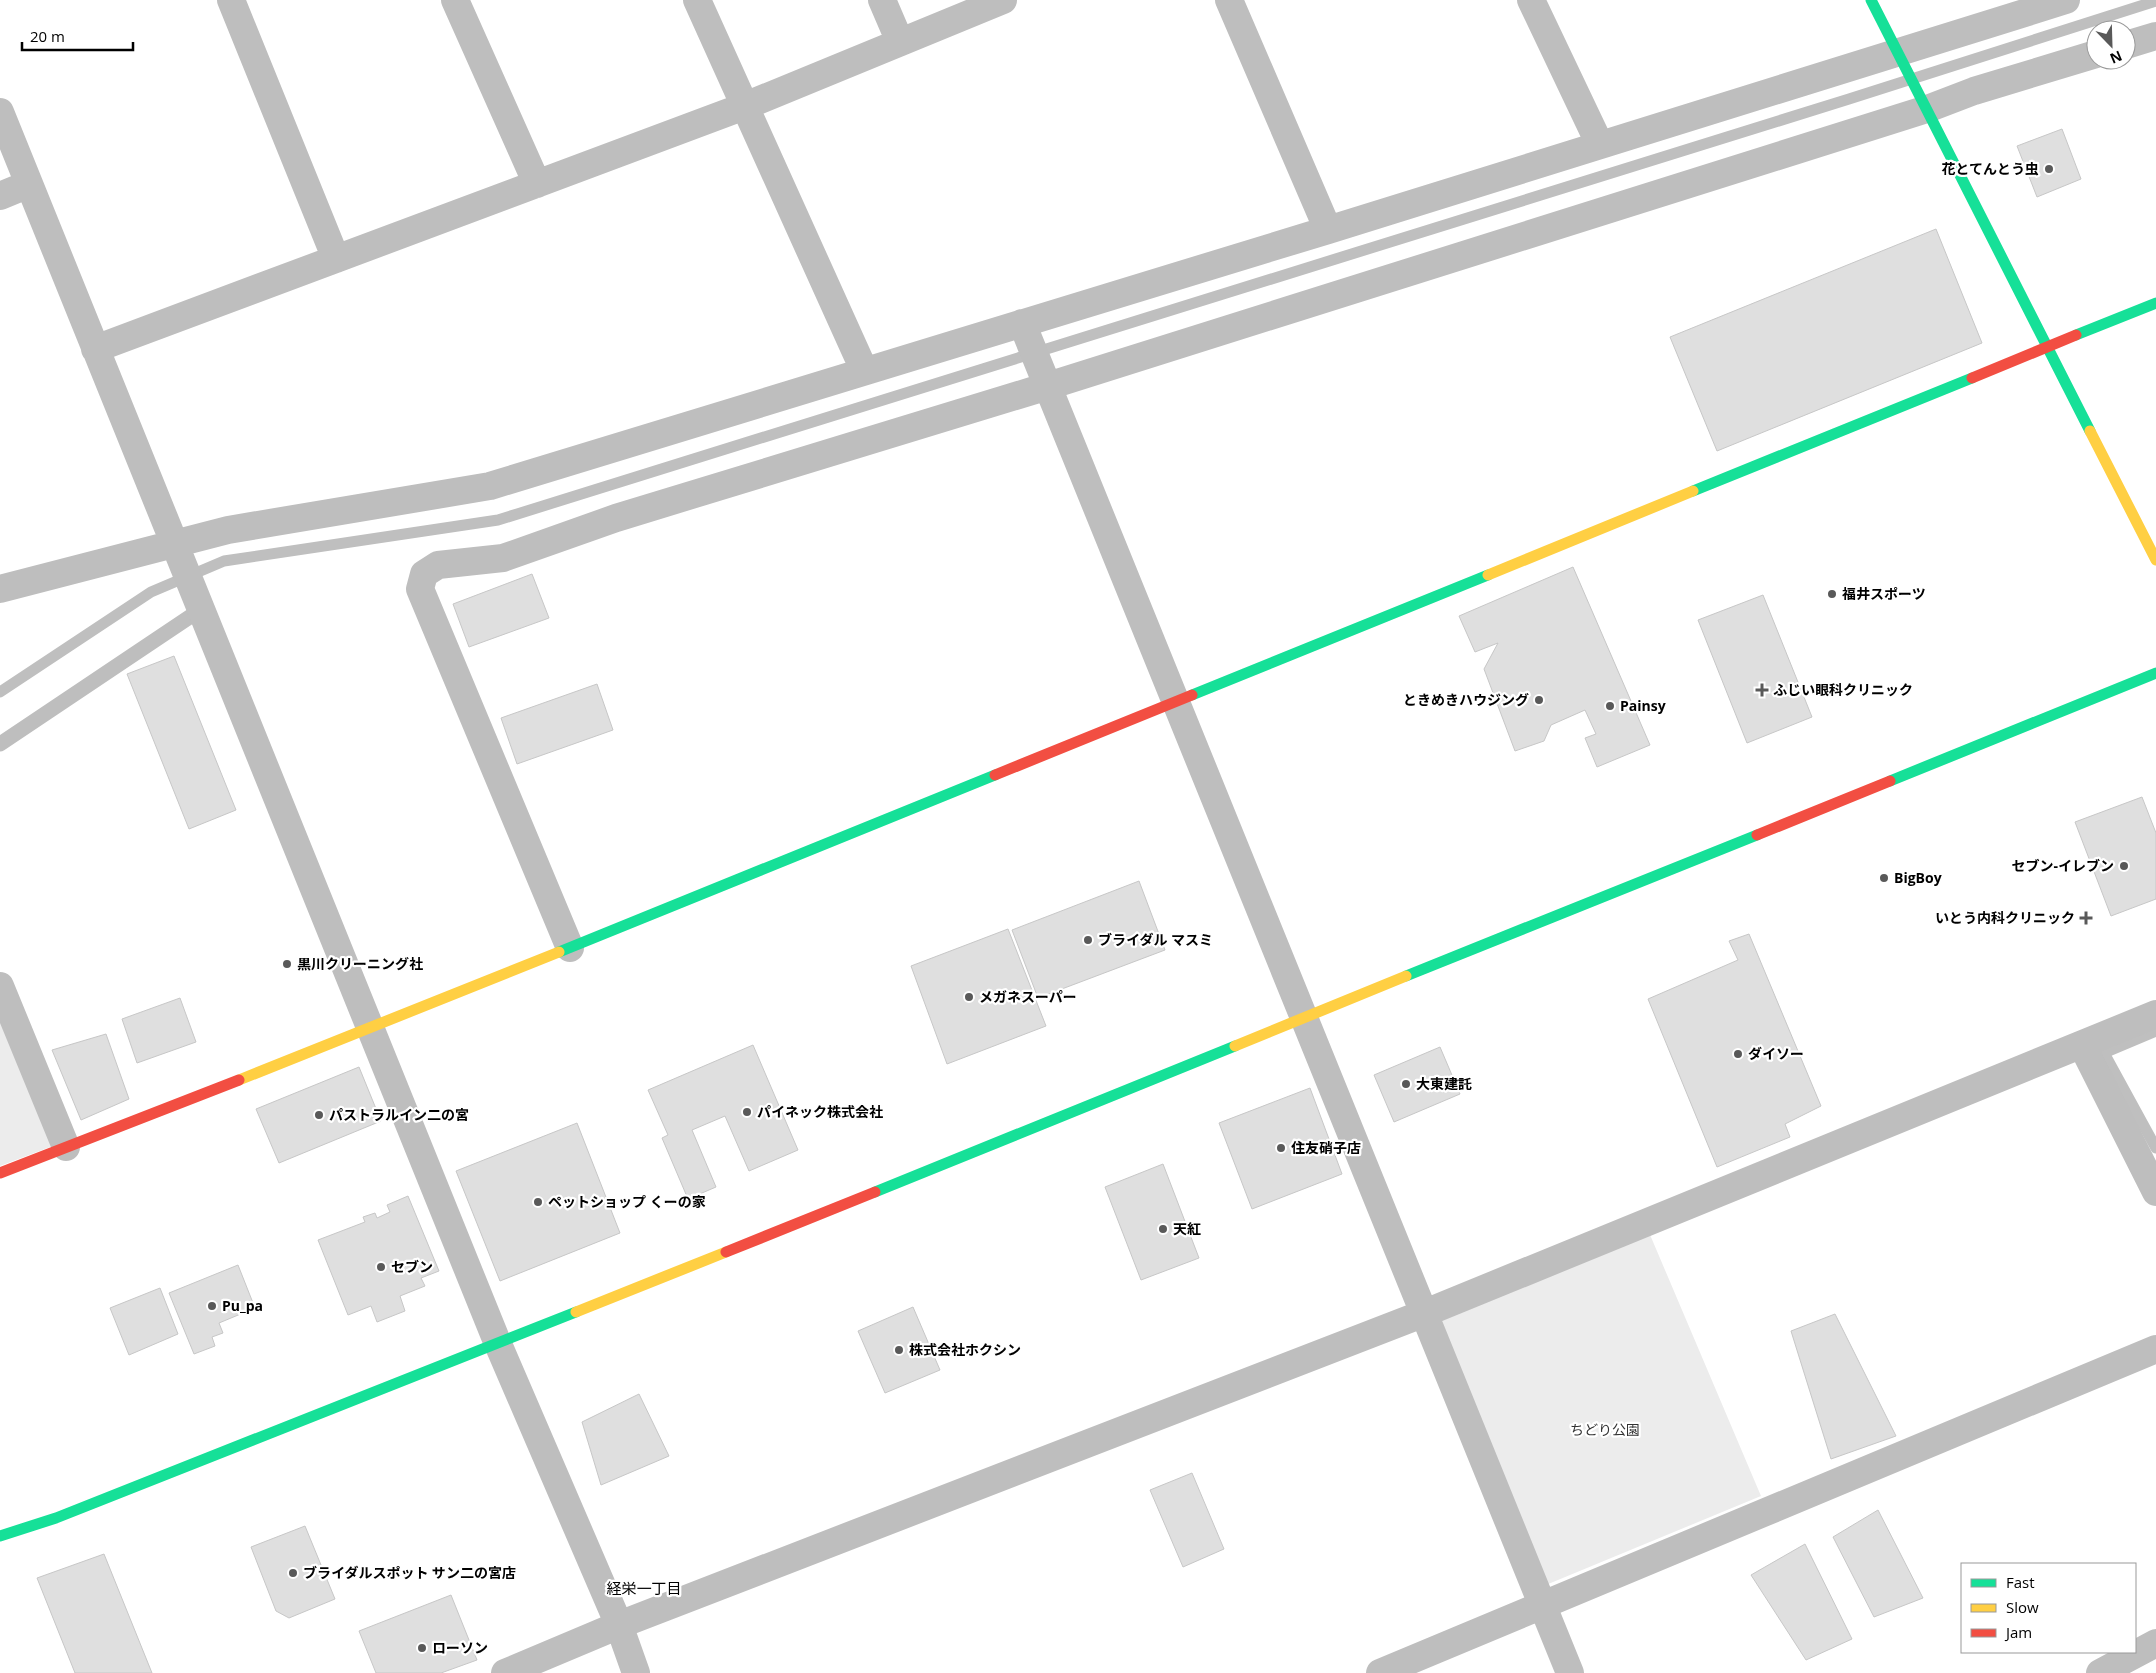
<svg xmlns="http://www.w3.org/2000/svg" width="2156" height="1673" font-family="'Open Sans','Noto Sans JP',sans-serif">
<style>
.green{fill:#ececec}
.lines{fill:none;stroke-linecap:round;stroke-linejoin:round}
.stream{stroke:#bfbfbf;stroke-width:11}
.building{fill:#dfdfdf;stroke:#c7c7c7}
.lane{stroke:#bebebe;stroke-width:15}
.street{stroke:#bebebe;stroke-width:28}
.fast{stroke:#16e098;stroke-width:11}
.slow{stroke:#ffcf43;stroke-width:11}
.jam{stroke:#f24e42;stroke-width:11}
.poi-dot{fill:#595959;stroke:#fff;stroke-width:2}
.labels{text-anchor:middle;stroke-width:4.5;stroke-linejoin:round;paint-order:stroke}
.poi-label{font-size:14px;font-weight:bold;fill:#000;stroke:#fff;text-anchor:start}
.park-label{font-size:14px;fill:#333;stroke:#fff}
.neighbourhood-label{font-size:15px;fill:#000;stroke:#fff}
</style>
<rect width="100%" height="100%" fill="#fff"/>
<path class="green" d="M0 1008 58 1144 0 1166Z
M1648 1230 1761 1496 1541 1587 1433 1320Z"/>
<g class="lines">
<path class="stream" d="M0 692 151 592 224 561 498 520 1849 99 2156 1
M2156 1031 2104 1053 2156 1148"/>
</g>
<path class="building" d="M2062 129 2081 179 2037 197 2017 146Z
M1936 229 1982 343 1717 451 1670 337Z
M1573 567 1650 745 1597 767 1585 738 1596 734 1585 710 1551 725 1544 741 1515 751 1484 669 1498 643 1475 652 1459 616Z
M532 574 549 618 469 647 453 604Z
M1763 595 1812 717 1747 743 1698 620Z
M174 656 236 810 189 829 127 674Z
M597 684 613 730 517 764 501 718Z
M2142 797 2156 833V899L2111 916 2075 822Z
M1139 881 1165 950 1038 998 1012 930Z
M1008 929 1046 1026 947 1064 911 966Z
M1749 934 1821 1106 1785 1124 1790 1137 1717 1167 1648 999 1738 960 1729 941Z
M180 998 196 1042 137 1063 122 1019Z
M106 1034 129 1099 81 1120 52 1050Z
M753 1045 798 1150 749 1171 725 1116 692 1130 716 1187 688 1199 662 1138 668 1135 648 1090Z
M1440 1047 1460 1094 1394 1122 1374 1075Z
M359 1067 381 1121 279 1163 256 1109Z
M1310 1088 1342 1174 1252 1209 1219 1123Z
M577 1123 620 1233 500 1281 456 1171Z
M1163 1164 1199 1258 1141 1280 1105 1187Z
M408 1196 439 1271 421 1278 425 1286 400 1296 405 1311 377 1322 371 1306 348 1315 318 1240 365 1222 363 1217 375 1213 377 1218 390 1212 387 1205Z
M238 1265 255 1308 219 1323 223 1333 212 1337 215 1346 194 1354 169 1293Z
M160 1288 178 1334 129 1355 110 1308Z
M913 1307 940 1370 885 1393 858 1331Z
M1835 1314 1896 1436 1831 1459 1791 1331Z
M639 1394 669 1456 601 1485 582 1422Z
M1192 1473 1224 1549 1183 1567 1150 1490Z
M1878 1510 1923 1598 1874 1617 1833 1537Z
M305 1526 335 1599 289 1618 276 1611 251 1547Z
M1805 1544 1852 1639 1806 1660 1751 1575Z
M104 1554 152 1673H75L37 1578Z
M451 1595 477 1660 441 1673H376L359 1631Z"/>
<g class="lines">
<path class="lane" d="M0 744 200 610"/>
<path class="street" d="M231 0 336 259
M455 0 537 184
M697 0 864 370
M882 0 900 42
M1229 0 1328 230
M1531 0 1600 145
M2126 45 2156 36
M0 112 498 1344 619 1625 636 1673
M0 196 29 184
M1022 323 1570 1673
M95 349 745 106 1003 0
M0 589 228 530 490 486 1328 230 2066 0
M570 948 420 589 424 574 438 565 503 558 616 518 1048 386 1927 109 1974 91 2096 54
M0 986 66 1147
M2082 1045 2156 1192
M505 1673 619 1625 1425 1313 2156 1014
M1380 1673 2156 1349
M2100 1673 2156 1643"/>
<path class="fast" d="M1871 0 2090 431
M2076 335 2156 303
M1693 491 1972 378
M1192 695 1488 575
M1890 781 2156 673
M559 952 995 775
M1406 976 1757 835
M875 1192 1235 1046
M0 1536 56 1518 576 1312"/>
<path class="slow" d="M2090 431 2156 560
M1488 575 1693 491
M1235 1046 1406 976
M239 1080 559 952
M576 1312 726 1252"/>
<path class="jam" d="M1972 378 2076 335
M995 775 1192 695
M1757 835 1890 781
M0 1173 239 1080
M726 1252 875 1192"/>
</g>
<g class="poi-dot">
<circle cx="2049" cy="169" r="5"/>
<circle cx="1832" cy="594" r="5"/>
<path d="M1759.5 682.5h5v5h5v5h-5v5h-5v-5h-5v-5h5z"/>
<circle cx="1539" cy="700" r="5"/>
<circle cx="1610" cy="706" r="5"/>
<circle cx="2124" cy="866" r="5"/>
<circle cx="1884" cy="878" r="5"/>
<path d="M2083.5 910.5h5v5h5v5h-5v5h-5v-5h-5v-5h5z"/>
<circle cx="1088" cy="940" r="5"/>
<circle cx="287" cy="964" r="5"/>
<circle cx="969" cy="997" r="5"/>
<circle cx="1738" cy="1054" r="5"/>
<circle cx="1406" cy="1084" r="5"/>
<circle cx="747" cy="1112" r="5"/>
<circle cx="319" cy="1115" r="5"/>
<circle cx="1281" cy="1148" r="5"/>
<circle cx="538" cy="1202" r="5"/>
<circle cx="1163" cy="1229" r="5"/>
<circle cx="381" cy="1267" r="5"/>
<circle cx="212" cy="1306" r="5"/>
<circle cx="899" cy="1350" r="5"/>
<circle cx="293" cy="1573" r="5"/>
<circle cx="422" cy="1648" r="5"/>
</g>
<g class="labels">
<g class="poi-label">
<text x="2039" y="174" text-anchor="end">花とてんとう虫</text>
<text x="1842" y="599">福井スポーツ</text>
<text x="1773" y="695">ふじい眼科クリニック</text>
<text x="1529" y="705" text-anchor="end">ときめきハウジング</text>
<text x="1620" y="711">Painsy</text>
<text x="2114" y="871" text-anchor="end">セブン-イレブン</text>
<text x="1894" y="883">BigBoy</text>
<text x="2075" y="923" text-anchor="end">いとう内科クリニック</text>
<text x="1098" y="945">ブライダル マスミ</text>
<text x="297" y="969">黒川クリーニング社</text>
<text x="979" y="1002">メガネスーパー</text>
<text x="1748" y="1059">ダイソー</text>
<text x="1416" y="1089">大東建託</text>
<text x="757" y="1117">パイネック株式会社</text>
<text x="329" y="1120">パストラルイン二の宮</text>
<text x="1291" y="1153">住友硝子店</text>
<text x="548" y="1207">ペットショップ くーの家</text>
<text x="1173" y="1234">天紅</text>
<text x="391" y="1272">セブン</text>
<text x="222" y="1311">Pu_pa</text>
<text x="909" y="1355">株式会社ホクシン</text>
<text x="303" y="1578">ブライダルスポット サン二の宮店</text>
<text x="432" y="1653">ローソン</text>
</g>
<g class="park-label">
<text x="1605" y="1435">ちどり公園</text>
</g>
<g class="neighbourhood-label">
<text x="644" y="1594">経栄一丁目</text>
</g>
</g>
<rect x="1961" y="1563" width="175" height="90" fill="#ffffff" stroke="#999999"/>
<rect x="1971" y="1579" width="25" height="8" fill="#16e098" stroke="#999999"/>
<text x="2006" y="1588" font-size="15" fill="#000000">Fast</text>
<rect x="1971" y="1604" width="25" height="8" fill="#ffcf43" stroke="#999999"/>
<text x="2006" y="1613" font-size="15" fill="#000000">Slow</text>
<rect x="1971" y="1629" width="25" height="8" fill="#f24e42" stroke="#999999"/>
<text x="2006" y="1638" font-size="15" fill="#000000">Jam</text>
<g transform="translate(2111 45) rotate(157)"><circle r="24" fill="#ffffff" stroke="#999999"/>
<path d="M0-4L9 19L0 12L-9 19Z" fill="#595959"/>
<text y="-8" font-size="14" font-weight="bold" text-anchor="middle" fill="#000000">N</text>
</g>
<path d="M22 42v8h111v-8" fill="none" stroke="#000000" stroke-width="2.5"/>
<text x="30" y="42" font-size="15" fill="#000000" stroke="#ffffff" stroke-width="4" paint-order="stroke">20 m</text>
</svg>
